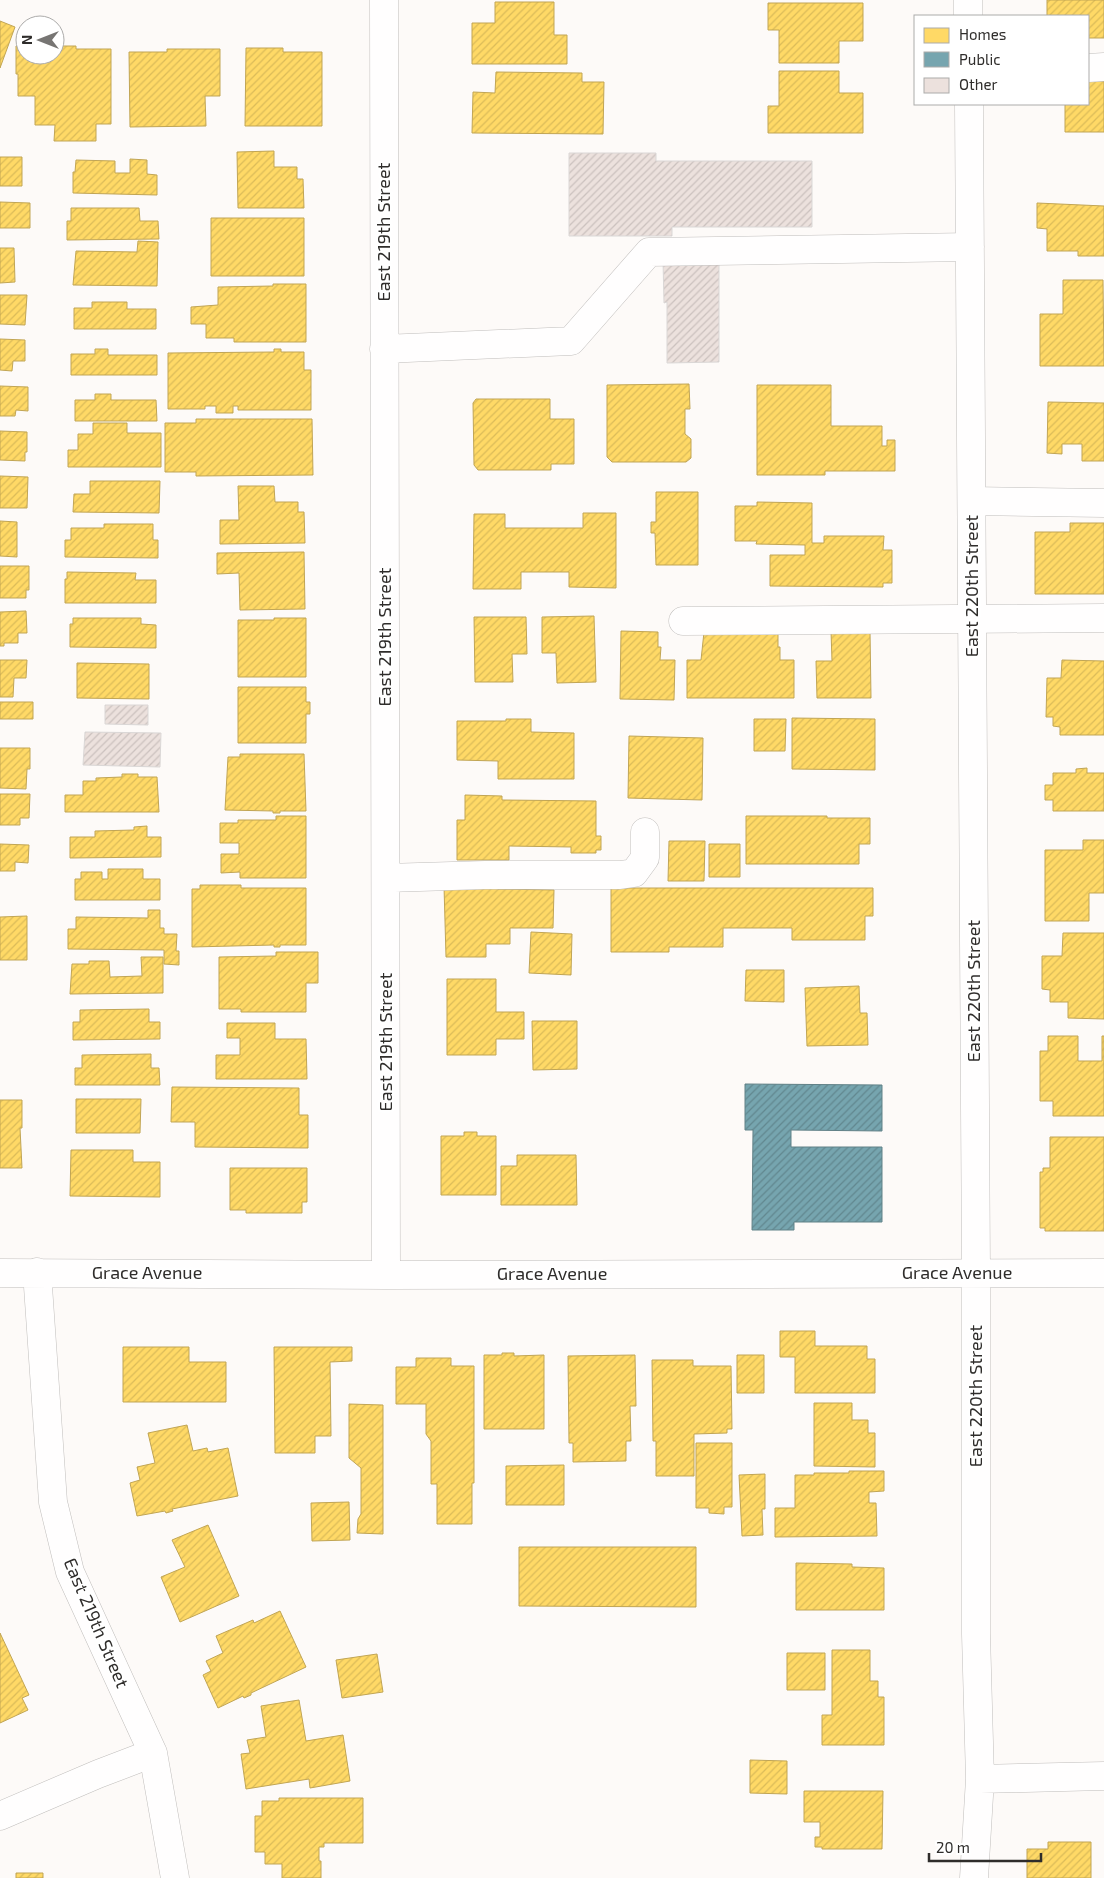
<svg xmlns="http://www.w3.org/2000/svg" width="1104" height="1878" font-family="'Exo 2',sans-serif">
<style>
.homes{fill:url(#homes-hatch);stroke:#c1a554}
.public{fill:url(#public-hatch);stroke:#618187}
.building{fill:url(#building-hatch);stroke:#dad7d6}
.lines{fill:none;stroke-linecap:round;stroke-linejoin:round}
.minor-casing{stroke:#c0bebc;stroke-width:29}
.minor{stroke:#fffefe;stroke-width:28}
.labels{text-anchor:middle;stroke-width:5;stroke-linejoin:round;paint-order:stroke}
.street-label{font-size:18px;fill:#2f2d2b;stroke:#fff}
</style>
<defs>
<pattern id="homes-hatch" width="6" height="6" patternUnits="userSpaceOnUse" patternTransform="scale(1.25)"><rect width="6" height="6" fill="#ffd966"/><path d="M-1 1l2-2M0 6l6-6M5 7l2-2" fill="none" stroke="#dbbb59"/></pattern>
<pattern id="public-hatch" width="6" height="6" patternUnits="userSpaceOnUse" patternTransform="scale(1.25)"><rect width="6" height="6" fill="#76a5af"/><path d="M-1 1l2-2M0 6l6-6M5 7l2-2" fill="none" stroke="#61878f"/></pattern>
<pattern id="building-hatch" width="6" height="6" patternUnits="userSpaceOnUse" patternTransform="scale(1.25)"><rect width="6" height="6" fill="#ece1dd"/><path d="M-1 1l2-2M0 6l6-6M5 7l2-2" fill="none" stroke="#cbc1be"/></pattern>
</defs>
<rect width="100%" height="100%" fill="#fdfaf8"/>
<path class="homes" d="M1047 0H1104V38H1088V16H1047Z
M495 2H554V35H567V64H472V23H495Z
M768 3H863V41H839V63H779V30H768Z
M0 21 15 27 0 68Z
M16 46H25V55H55V46H76V49H111V124H96V141H54L55 125H35V96H18V74H16Z
M246 48H283V52H322V126H245Z
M167 49H220V96H205L206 126 130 127 129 52H167Z
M779 71H839V93H863V133H768V106H779Z
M496 72 582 73V82H604L603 134 472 133 473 92 495 93Z
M1088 81H1104V132H1065V104H1088Z
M274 151V167H297V179H303L304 208H238L237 152Z
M0 157H22V186H0Z
M130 159 147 160V174L157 175V195L73 193V172H75L76 160 115 161V173H130Z
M0 202 30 203V228H0Z
M1037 203 1104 206V256H1078V251H1047V229L1037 228Z
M71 208H139L140 221H158L159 239 67 240V221H71Z
M211 218H304V276H211Z
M138 241 158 242 157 286 73 285 76 251 137 252Z
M0 248H14L15 282 0 283Z
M1063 280H1103L1104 366H1040V314H1063Z
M273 284H306V342H234V338H206V324H191V307L218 305V287L273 286Z
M0 295H27L25 325 0 324Z
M92 302H127V309H156V329H74V308H92Z
M0 339 25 340V361H13L12 371 0 370Z
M95 349H108V355H157V375H71V354H95Z
M274 349H281V352H304V370H311V410H238V406H233V413H216V406H205V409H168V353L274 352Z
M689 384 690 409H685V434L691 439V458L686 462H612L607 457V385Z
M757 385H831V426H882V446H887V440H895V471H825V475H757Z
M0 386 28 387V411L16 410 15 416H0Z
M95 394H111V400H156L157 421H75V400H95Z
M476 399H550V419H574V464H551V470H478L474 465 473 403Z
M1048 402 1104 403V461H1082V444H1062V454L1047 453Z
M196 419H312L313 475 196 476V472H165V423H196Z
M93 423H127V433H161V467H68V450H78V434H93Z
M0 431 27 432V452H25V461L0 460Z
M0 476 28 477 27 508H0Z
M90 481H160L159 513 73 512 74 494H90Z
M238 486H274L275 502H298V512H304L305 543 220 544V520H239Z
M656 492H698V565H656L655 533H651V522H656Z
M757 502 812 503V543H824V536H884L883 550H892V583H883V587L770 586V555H805V545L756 544 757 541H735V506H757Z
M583 513H616V588L569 587V572H521V589H473L474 514H505V528H583Z
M0 521 17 522V557L0 556Z
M1070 523H1104V594H1035V532H1070Z
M104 524H153V540H158V558L65 557V540H71V528H104Z
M304 552 305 609 240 610 239 573 217 574V553Z
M0 566H29V590H26V598H0Z
M67 572 136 573 135 580H156V603H65V579H67Z
M26 611 27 633H18V643H4V646H0V612Z
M594 616 596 682 557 683 556 653H542V617Z
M474 617H526L527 654H512L513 682H475Z
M73 618H141V624L156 625V648L70 647V624H73Z
M274 618H306V677H238V620H274Z
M621 631 658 632V647H661L660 660H675L674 700 620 699Z
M831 631H870L871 698H817L816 661H832Z
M704 632H778V647H780V660H794V698H687V660H701Z
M0 660H27L26 678H14L13 697H0Z
M1062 660 1104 661V735H1060V727L1053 726V717H1046L1047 678H1061Z
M77 663 149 664V699L77 698Z
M238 687H306V702H310V714H306V743H238Z
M0 702H33V719H0Z
M792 718 875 719V770L792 769Z
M506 719H531V732L574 733V779H498V761L457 760V721H506Z
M754 719H786L785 751H754Z
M629 736 703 738 702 800 628 798Z
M0 748H30V769H27L26 789 0 788Z
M240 754H304L306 811H280V813H273V811L225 810 228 757H240Z
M1087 768V773H1104V811H1053V800H1045V785H1053V773H1076V769Z
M122 774H138V777H157L159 812H65V795H83V781H96V778L122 777Z
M0 794H30L29 818H20V825H0Z
M465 795 502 796V800L596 801V836H601V850H596V853H571V847L509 846V860H457V820H465Z
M276 816H306V878H240V872L221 873V854H239V843H220V823H238V820H276Z
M746 816H827V818H870V844H859V864H746Z
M147 826V837H161V857L70 858V837H95V831L134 830V827Z
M1083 840H1104V893H1089V921H1045V850H1083Z
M669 841H705L704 881H668Z
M0 844 29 845 28 863 15 862V871H0Z
M709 844H740V877H709Z
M108 869H143V879H160V900H75V879H81V872H102V879H108Z
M200 885H241V888H306V945H280V947H274V945L192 947V889H200Z
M444 886H498V889L554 890 553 928H510V944H486V957H446Z
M611 888H873V916H865V940H792V928H723V947H669V952H611Z
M148 910H160V928H164V934H177L176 951H179V965L164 964V950L68 949V929H76V917L148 918Z
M27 916V960H0V917Z
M531 932 572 934 571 975 529 973Z
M1063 933H1104V1019L1068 1018V1002H1050V990L1042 989V956H1062Z
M276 952H318V983H306V1012H241V1009H219V957L276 956Z
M141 957H163V993L70 994 72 964H89V961H109L110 977 142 976Z
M746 970H784V1002L745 1001Z
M447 979H496V1012H524V1039H496V1055H447Z
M859 986 860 1013H867L868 1045 807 1046 805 988Z
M149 1009V1022H160V1039L73 1040V1022H80V1010Z
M532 1021H577V1069L533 1070Z
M227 1023H275V1039H306L307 1079H216V1055H240V1038H227Z
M1048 1036H1078V1061H1102V1036H1104V1116H1053V1101H1040V1051H1048Z
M151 1054V1068H159L160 1085H75V1068H82V1055Z
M172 1087 299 1088V1115H308V1148L195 1147V1122H171Z
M76 1099H141L140 1133H76Z
M0 1100H22V1128H20L22 1168H0Z
M464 1132H477V1136H496V1195H441V1136H464Z
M1050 1137H1104V1231H1045V1228H1040V1172H1043V1168H1050Z
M71 1150H133V1162H160V1197L70 1196Z
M517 1155H576L577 1205H501V1166H517Z
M230 1168H307V1202H302V1213H246V1210H230Z
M780 1331H815V1346H867V1359H875V1393H795V1357H780Z
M123 1347H189V1362H226V1402H123Z
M274 1347H352V1361L330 1362 331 1436H315V1453H275Z
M502 1353H514V1356L544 1355V1429H484V1355H502Z
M635 1355 636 1406H630L631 1441H626V1461L573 1462V1443H569L568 1356Z
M737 1355H764V1393H737Z
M416 1358H451V1366H474V1483H472V1524H437V1484H431V1441L426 1434V1404H396V1367H416Z
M652 1360H693V1366H731L732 1429H727V1433L694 1434V1476H656V1441H653Z
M814 1403H852V1420H868V1433H875V1467L814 1466Z
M349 1404 383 1405V1534L357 1533 358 1519 361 1514V1468L349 1458Z
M187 1425 193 1451 207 1448 208 1452 228 1448 238 1496 172 1509 173 1511 166 1513 165 1511 137 1516 130 1483 140 1480 137 1467 155 1463 148 1433Z
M696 1443H732V1507H724V1514L709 1513V1508H696Z
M564 1465V1505H506V1466Z
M849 1471H884V1491L869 1492V1503H876L877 1536 775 1537V1508H795V1475H814V1473H849Z
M765 1474V1509H762L763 1535 742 1536 739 1475Z
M349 1502 350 1540 312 1541 311 1503Z
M208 1525 239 1596 180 1622 161 1577 185 1567 172 1540Z
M519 1547H696V1607L519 1606Z
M796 1563 852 1564V1567L884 1568V1610H796Z
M280 1611 306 1667 251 1693V1695L244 1698 243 1696 218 1708 203 1675 211 1671 206 1661 223 1653 216 1636 253 1620 254 1623Z
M0 1633 29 1695 22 1698 28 1710 0 1723Z
M832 1650H870V1681H878V1697H884V1745H822V1715H832Z
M787 1653H825V1690H787Z
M377 1654 383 1692 342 1698 336 1660Z
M299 1700 306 1741 343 1735 350 1781 310 1788 309 1779 246 1789 241 1754 250 1753 247 1740 266 1737 261 1706Z
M750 1760 787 1761V1794L750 1793Z
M804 1791H883L882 1849H822V1847H815V1837H820V1822H804Z
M279 1798H363V1843H324V1847H319V1861H321V1878H282V1864H265V1852H255V1816H262V1801H279Z
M1048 1842H1091V1878H1027V1849H1048Z
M16 1873H43V1878H16Z"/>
<path class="public" d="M745 1084 882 1085V1131L791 1130V1147H882V1222H794V1230H752L753 1130H745Z"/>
<path class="building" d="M569 153H656V161H812V227H672V236H569Z
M663 260H719V362L667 363V302L664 303Z
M105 705H148V725L105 724Z
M85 732 161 733 160 767 83 765Z"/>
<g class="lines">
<g class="minor-casing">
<path id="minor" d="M384 0 386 1275
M968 0V16
M1088 68 1104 67
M969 104 976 1273V1634L980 1779 974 1878
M384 349 571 341 649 252 970 247
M972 501 1104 503
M683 621 1104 618
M386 878 485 875H620L634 873 645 858V832
M37 1272 53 1502 70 1572 153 1753 175 1878
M0 1273 386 1275 1104 1273
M980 1779 1104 1776
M0 1816 98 1774 153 1753"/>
</g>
<use href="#minor" class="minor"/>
</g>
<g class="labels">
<g class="street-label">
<text transform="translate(384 232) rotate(-90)" y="6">East 219th Street</text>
<text transform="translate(972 586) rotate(-90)" y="6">East 220th Street</text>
<text transform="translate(385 637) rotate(-90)" y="6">East 219th Street</text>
<text transform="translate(974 991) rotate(-90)" y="6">East 220th Street</text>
<text transform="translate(386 1042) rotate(-90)" y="6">East 219th Street</text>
<text x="147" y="1279">Grace Avenue</text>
<text x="957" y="1279">Grace Avenue</text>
<text x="552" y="1280">Grace Avenue</text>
<text transform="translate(976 1396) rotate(-90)" y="6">East 220th Street</text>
<text transform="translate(96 1623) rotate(67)" y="6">East 219th Street</text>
</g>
</g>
<rect x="914" y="15" width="175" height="90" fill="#ffffff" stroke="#acabaa"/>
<rect x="924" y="28" width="25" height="15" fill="#ffd966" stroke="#acabaa"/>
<text x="959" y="40" font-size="15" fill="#2f2d2b">Homes</text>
<rect x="924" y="52" width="25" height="15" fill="#76a5af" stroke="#acabaa"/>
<text x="959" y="65" font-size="15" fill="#2f2d2b">Public</text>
<rect x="924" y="78" width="25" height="15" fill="#ece1dd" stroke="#acabaa"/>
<text x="959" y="90" font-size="15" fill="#2f2d2b">Other</text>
<g transform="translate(40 40) rotate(270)"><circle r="24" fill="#ffffff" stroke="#acabaa"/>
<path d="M0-4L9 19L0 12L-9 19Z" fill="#777573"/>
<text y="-8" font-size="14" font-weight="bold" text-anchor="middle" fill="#2f2d2b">N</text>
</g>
<path d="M929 1853v8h112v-8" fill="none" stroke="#2f2d2b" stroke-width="2.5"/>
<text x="936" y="1853" font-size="15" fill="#2f2d2b" stroke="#ffffff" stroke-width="4" paint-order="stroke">20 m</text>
</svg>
